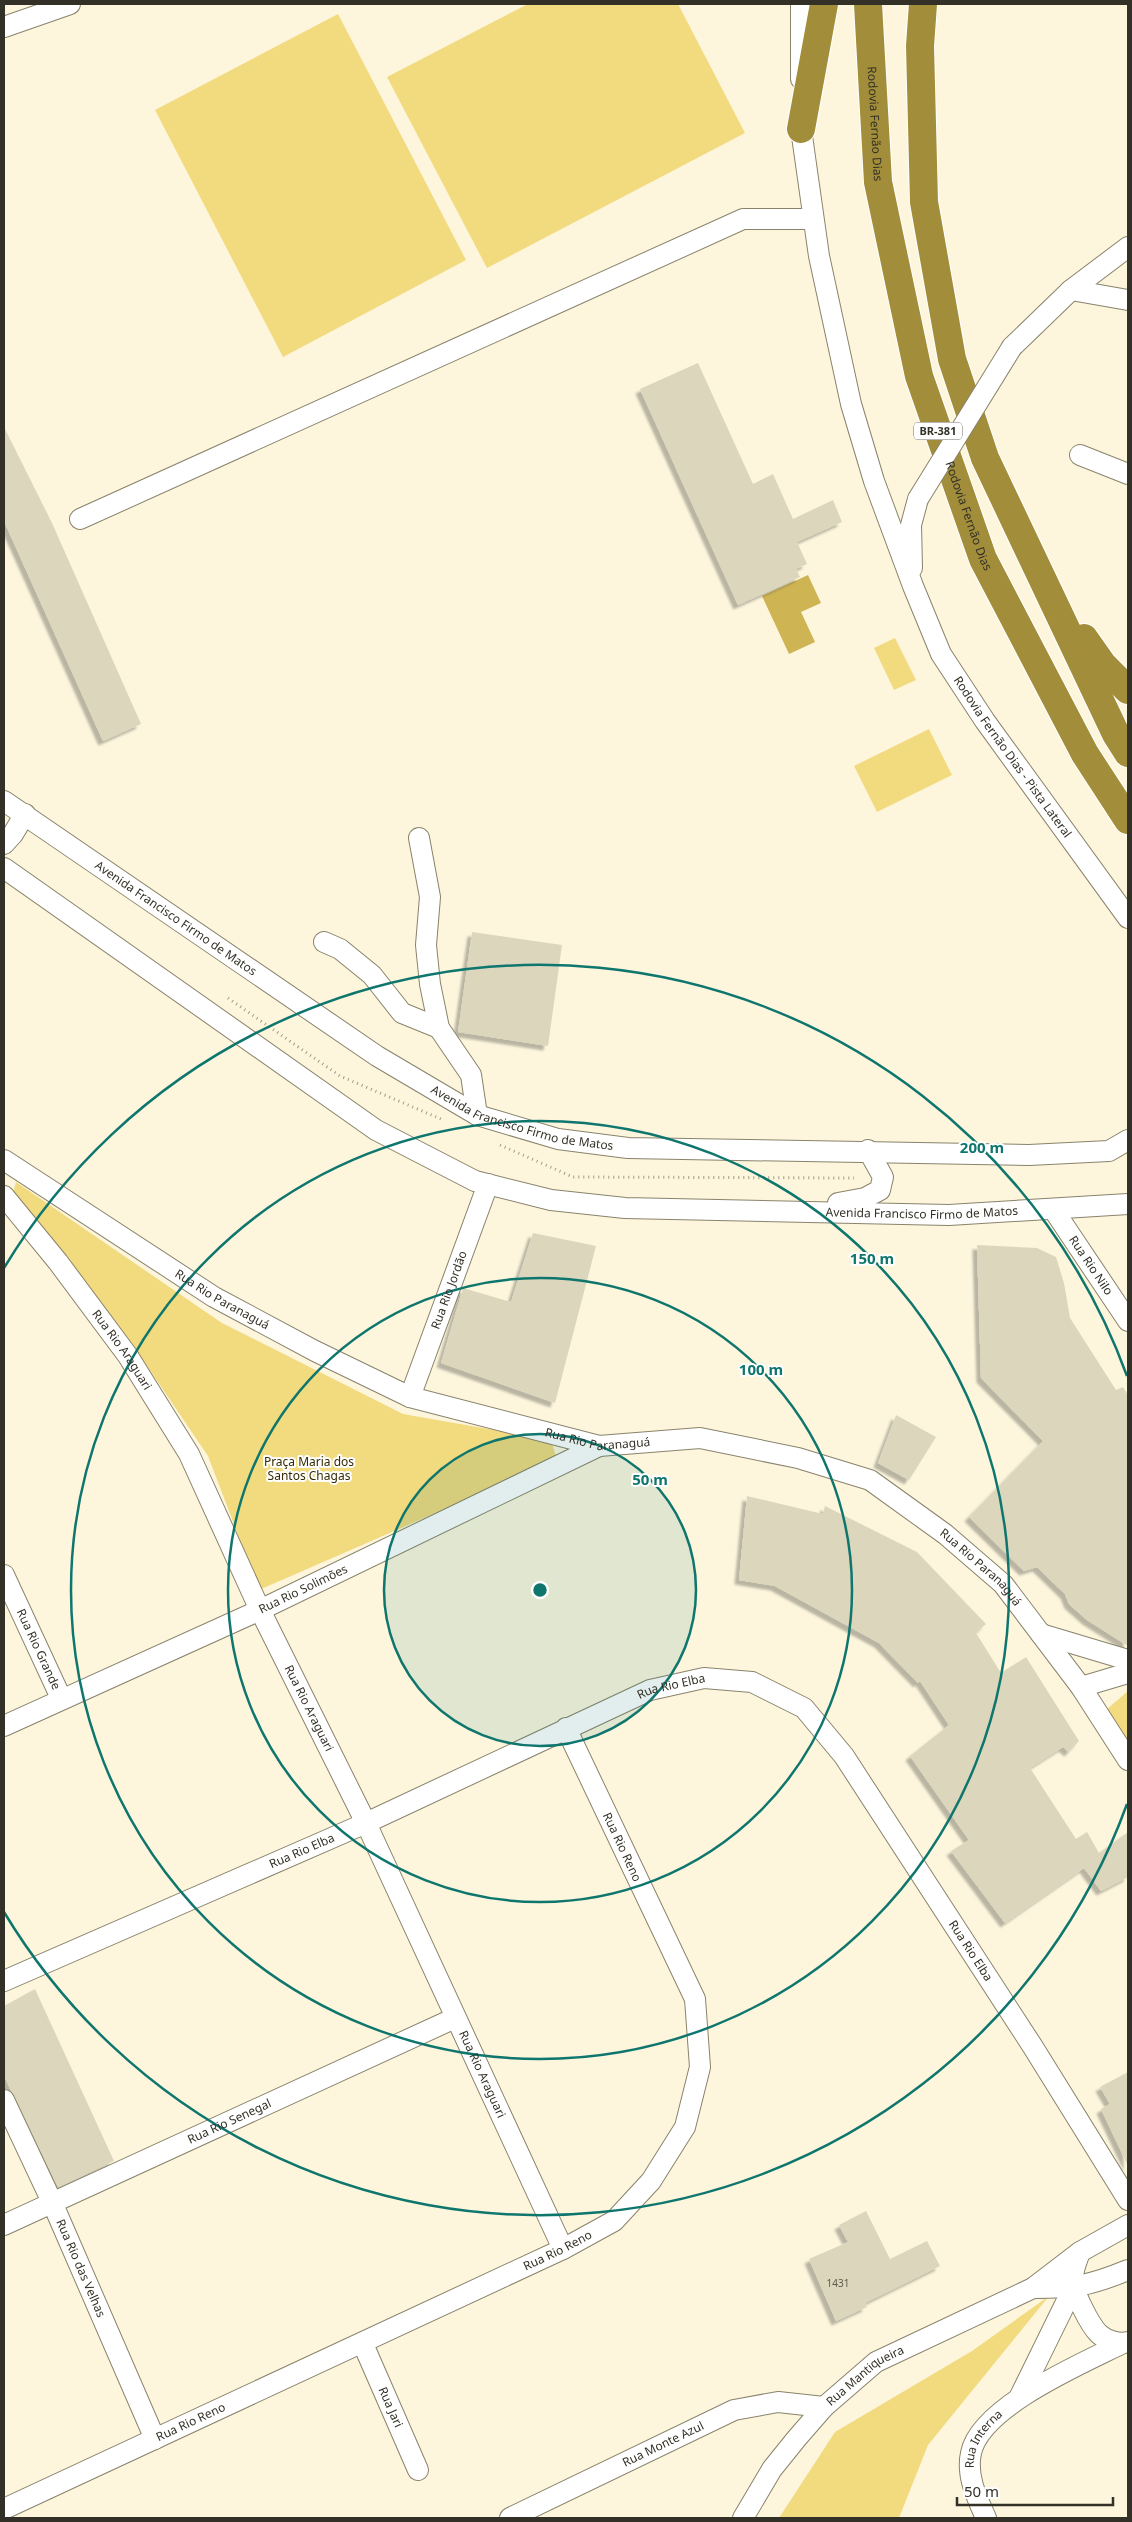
<svg xmlns="http://www.w3.org/2000/svg" width="1132" height="2522" font-family="'Noto Sans',sans-serif">
<style>
.green{fill:#f2da7f}
.water{fill:#ceb452}
.building{fill:#dcd6bd;filter:url(#shadow)}
.lines{fill:none;stroke-linecap:round;stroke-linejoin:round}
.minor-casing{stroke:#89836c;stroke-width:22}
.highway-casing{stroke:#fff;stroke-width:30}
.path{stroke:#9f9a88;stroke-width:3;stroke-dasharray:1 4;stroke-linecap:butt}
.minor{stroke:#fff;stroke-width:20}
.highway{stroke:#a28d3a;stroke-width:28}
.minor-bridge-casing{stroke:#89836c;stroke-width:22;stroke-linecap:butt}
.minor-bridge{stroke:#fff;stroke-width:20}
.ring{fill:none;stroke:#0f766e;stroke-width:2.5}
.labels{text-anchor:middle;stroke-width:4;stroke-linejoin:round;paint-order:stroke}
.number-label{font-size:10px;fill:#5d5a4c}
.shield{fill:#fff;stroke:#706f68;stroke-width:1}
.shield-label{font-size:11px;font-weight:bold;fill:#333127}
.street-label{font-size:12px;fill:#333127;stroke:#fff}
.park-label{font-size:12px;fill:#352a00;stroke:#fff}
.centre{fill:#0f766e;stroke:#fff;stroke-width:2.5}
.ring-label{font-size:15px;text-anchor:middle;font-weight:bold;fill:#0f766e;stroke:#fff;stroke-width:4;stroke-linejoin:round;paint-order:stroke}
</style>
<defs>
<filter id="shadow"><feDropShadow dx="-4.5" dy="4.5" stdDeviation="1" flood-color="#0004"/></filter>
</defs>
<rect width="100%" height="100%" fill="#fdf6dd"/>
<path class="green" d="M528 4H678L745 133 487 268 387 77Z
M338 14 466 260 283 357 155 110Z
M895 638 916 680 894 690 874 648Z
M929 729 952 775 877 812 854 766Z
M16 1182 222 1323 403 1414 551 1440 557 1460 259 1590 208 1456 128 1338 12 1197Z
M1128 1691V1743L1106 1710Z
M1049 2296 928 2445 899 2518H779L835 2432 972 2351Z"/>
<path class="water" d="M808 575 821 603 801 612 815 642 789 654 762 596Z"/>
<path class="building" d="M698 363 753 484 773 474 793 519 833 500 842 522 797 542 807 564 796 569 800 577 738 605 640 389Z
M4 427 52 523 141 724 103 741 4 521Z
M472 932 562 945 548 1046 458 1032Z
M533 1233 596 1246 555 1403 441 1363 463 1288 511 1302Z
M977 1245 1037 1248 1056 1257 1064 1283 1070 1318 1116 1390 1123 1387 1128 1395V1646L1087 1620 1069 1604 1065 1594 1037 1567 1024 1571 969 1517 1043 1441 981 1378Z
M896 1415 936 1437 909 1480 878 1463Z
M747 1496 823 1514 825 1506 917 1552 986 1624 976 1633 1001 1673 1026 1657 1079 1741 1069 1752 1063 1747 1030 1768 1076 1839 1087 1832 1099 1853 1128 1832V1877L1101 1891 1084 1868 1005 1923 951 1851 969 1840 910 1756 949 1725 920 1681 918 1683 879 1643 775 1586 739 1580Z
M35 1989 114 2161 58 2187 4 2076V2006Z
M1128 2072V2166L1101 2109 1110 2104 1100 2087Z
M866 2211 890 2259 927 2241 940 2266 865 2303 867 2307 836 2321 809 2259 848 2242 839 2225Z"/>
<g class="lines">
<g class="minor-casing">
<g id="minor">
<path d="M4 27 70 4"/>
<path d="M801 79V4"/>
<path id="s1" d="M801 116V129L819 256 851 404 874 481 913 586 941 654 985 721 1128 918"/>
<path d="M1071 290 1128 300"/>
<path d="M1012 347 1071 290 1128 247"/>
<path d="M1080 455 1128 474"/>
<path d="M80 519 743 219H813"/>
<path d="M912 568 911 525 918 499"/>
<path id="s2" d="M4 801 377 1056 477 1115 558 1139 628 1148 1029 1155 1109 1151 1128 1140"/>
<path d="M419 838 430 897 426 945 430 984 439 1028 471 1075 477 1115"/>
<path d="M4 844 13 834 25 814"/>
<path id="s3" d="M4 868 376 1130 475 1181 551 1200 625 1208 949 1215 1128 1204"/>
<path d="M324 942 340 949 372 975 402 1013 439 1028"/>
<path id="s4" d="M4 1160 214 1297 315 1351 410 1397 599 1446 700 1438 798 1458 870 1480 945 1534 1003 1584 1081 1687 1128 1760"/>
<path id="s5" d="M4 1196 58 1262 128 1356 189 1454 260 1610 366 1823 563 2249"/>
<path d="M838 1203 865 1198 880 1190 883 1177 868 1150"/>
<path id="s6" d="M1053 1209 1128 1321"/>
<path id="s7" d="M410 1397 488 1184"/>
<path id="s8" d="M4 1575 61 1698"/>
<path d="M1041 1634 1128 1660"/>
<path d="M1081 1687 1128 1673"/>
<path id="s9" d="M4 1726 260 1610 599 1446"/>
<path id="s10" d="M4 1981 366 1823 650 1690 704 1678 752 1682 804 1708 844 1756 1033 2047 1128 2200"/>
<path id="s11" d="M4 2100 52 2202 155 2439"/>
<path id="s12" d="M4 2225 455 2018"/>
<path d="M1080 2252C1077 2261 1073 2269 1073 2278 1072 2291 1090 2325 1099 2334 1107 2341 1119 2344 1128 2342"/>
<path d="M1033 2288C1075 2288 1089 2286 1128 2270"/>
<path id="s13" d="M363 2344 418 2470"/>
<path d="M1020 2396 1073 2288"/>
<path id="s14" d="M4 2509 563 2249 614 2221 651 2181 685 2127 700 2067 695 1999 566 1728"/>
<path id="s15" d="M510 2518 734 2410 778 2402 824 2407"/>
<path id="s16" d="M743 2518 772 2469 797 2438 824 2407 876 2362 1033 2288 1080 2252 1128 2225"/>
<path id="s17" d="M986 2518C977 2498 966 2476 971 2453 980 2407 1081 2364 1121 2344"/>
</g>
</g>
<g class="highway-casing">
<g id="highway">
<path id="s18" d="M868 4 878 182 919 376 983 559 1085 754 1128 820"/>
<path d="M923 4 920 46 924 202 952 359 985 458 1116 734 1128 753"/>
<path d="M801 129 824 4"/>
<path d="M1084 638 1103 665 1128 690"/>
</g>
</g>
<path class="path" d="M228 998 340 1076 441 1119
M500 1145 573 1177 854 1178"/>
<use href="#minor" class="minor"/>
<use href="#highway" class="highway"/>
<g class="minor-bridge-casing">
<path id="minor-bridge" d="M918 499 1012 347"/>
</g>
<use href="#minor-bridge" class="minor-bridge"/>
</g>
<circle cx="540" cy="1590" r="156" fill="#0f766e" fill-opacity=".12"/>
<g class="ring">
<circle cx="540" cy="1590" r="156"/>
<circle cx="540" cy="1590" r="312"/>
<circle cx="540" cy="1590" r="469"/>
<path d="M1127 1804A625 625 0 0 1 4 1912M4 1268A625 625 0 0 1 1127 1376"/>
</g>
<g class="labels">
<g class="number-label">
<text x="838" y="2287">1431</text>
</g>
<rect class="shield" x="914" y="422.5" width="48" height="17" rx="4"/>
<g class="shield-label">
<text x="938" y="435">BR-381</text>
</g>
<g class="street-label">
<text dy="4" stroke="none"><textPath href="#s18" startOffset="120">Rodovia Fernão Dias</textPath></text>
<text dy="4" stroke="none"><textPath href="#s18" startOffset="525">Rodovia Fernão Dias</textPath></text>
<text dy="4" stroke="none"><textPath href="#s1" startOffset="684">Rodovia Fernão Dias - Pista Lateral</textPath></text>
<text dy="4" stroke="none"><textPath href="#s2" startOffset="208">Avenida Francisco Firmo de Matos</textPath></text>
<text dy="4" stroke="none"><textPath href="#s2" startOffset="612">Avenida Francisco Firmo de Matos</textPath></text>
<text dy="4" stroke="none"><textPath href="#s3" startOffset="1016">Avenida Francisco Firmo de Matos</textPath></text>
<text dy="4" stroke="none"><textPath href="#s6" startOffset="68">Rua Rio Nilo</textPath></text>
<text dy="4" stroke="none"><textPath href="#s7" startOffset="114">Rua Rio Jordão</textPath></text>
<text dy="4" stroke="none"><textPath href="#s4" startOffset="259">Rua Rio Paranaguá</textPath></text>
<text dy="4" stroke="none"><textPath href="#s5" startOffset="194">Rua Rio Araguari</textPath></text>
<text dy="4" stroke="none"><textPath href="#s4" startOffset="664">Rua Rio Paranaguá</textPath></text>
<text dy="4" stroke="none"><textPath href="#s4" startOffset="1084">Rua Rio Paranaguá</textPath></text>
<text dy="4" stroke="none"><textPath href="#s9" startOffset="329">Rua Rio Solimões</textPath></text>
<text dy="4" stroke="none"><textPath href="#s8" startOffset="82">Rua Rio Grande</textPath></text>
<text dy="4" stroke="none"><textPath href="#s10" startOffset="730">Rua Rio Elba</textPath></text>
<text dy="4" stroke="none"><textPath href="#s5" startOffset="599">Rua Rio Araguari</textPath></text>
<text transform="translate(622 1847) rotate(65)" y="4">Rua Rio Reno</text>
<text dy="4" stroke="none"><textPath href="#s10" startOffset="325">Rua Rio Elba</textPath></text>
<text dy="4" stroke="none"><textPath href="#s10" startOffset="1165">Rua Rio Elba</textPath></text>
<text dy="4" stroke="none"><textPath href="#s5" startOffset="1004">Rua Rio Araguari</textPath></text>
<text dy="4" stroke="none"><textPath href="#s12" startOffset="248">Rua Rio Senegal</textPath></text>
<text dy="4" stroke="none"><textPath href="#s14" startOffset="611">Rua Rio Reno</textPath></text>
<text dy="4" stroke="none"><textPath href="#s11" startOffset="185">Rua Rio das Velhas</textPath></text>
<text dy="4" stroke="none"><textPath href="#s16" startOffset="190">Rua Mantiqueira</textPath></text>
<text dy="4" stroke="none"><textPath href="#s13" startOffset="69">Rua Jari</textPath></text>
<text dy="4" stroke="none"><textPath href="#s14" startOffset="206">Rua Rio Reno</textPath></text>
<text dy="4" stroke="none"><textPath href="#s17" startOffset="86">Rua Interna</textPath></text>
<text dy="4" stroke="none"><textPath href="#s15" startOffset="170">Rua Monte Azul</textPath></text>
</g>
<g class="park-label">
<text x="309" y="1466">Praça Maria dos<tspan x="309" dy="14">Santos Chagas</tspan></text>
</g>
</g>
<circle cx="540" cy="1590" r="8" class="centre"/>
<g class="ring-label">
<text x="982" y="1153">200 m</text>
<text x="872" y="1264">150 m</text>
<text x="761" y="1375">100 m</text>
<text x="650" y="1485">50 m</text>
</g>
<rect width="1132" height="2522" fill="none" stroke="#333127" stroke-width="10"/>
<path d="M957 2497v8h156v-8" fill="none" stroke="#333127" stroke-width="2.5"/>
<text x="964" y="2497" font-size="15" fill="#333127" stroke="#ffffff" stroke-width="4" paint-order="stroke">50 m</text>
</svg>
